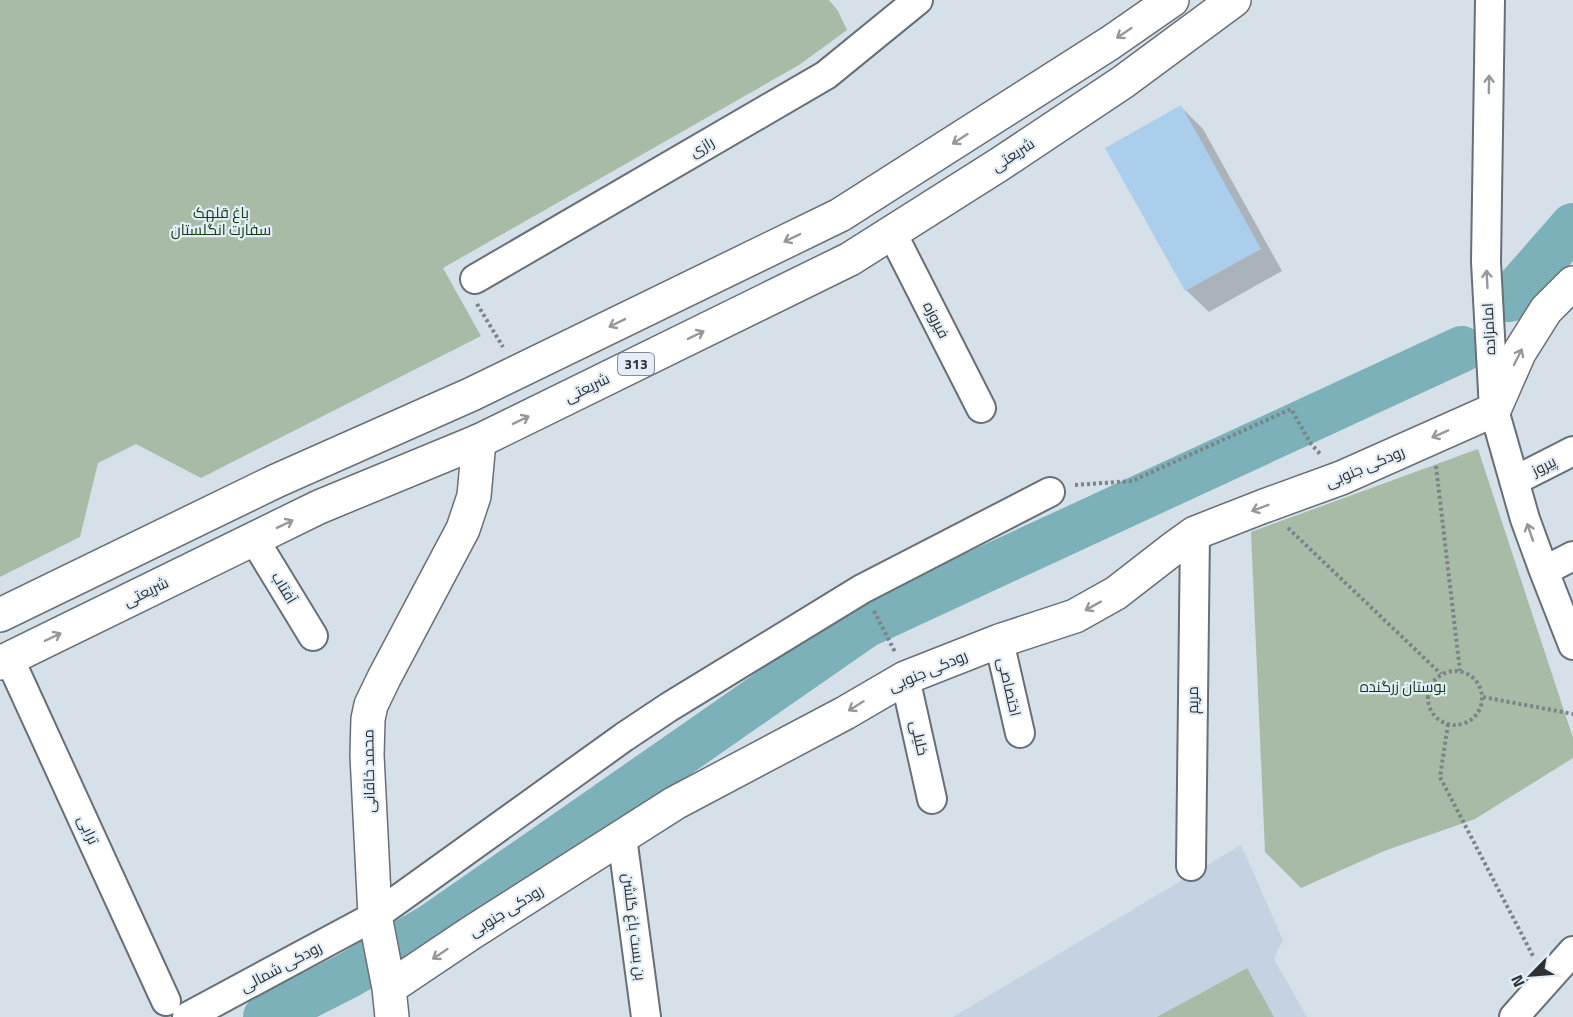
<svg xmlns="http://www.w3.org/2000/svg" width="1573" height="1017" font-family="'Titillium Web',Cairo,sans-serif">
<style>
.built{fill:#c4d2e1}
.green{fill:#a7bba7}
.shadow{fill:#0003}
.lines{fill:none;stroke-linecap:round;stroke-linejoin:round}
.river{stroke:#7cb1b9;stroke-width:46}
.building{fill:#acceed}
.street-casing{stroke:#677077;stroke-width:32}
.secondary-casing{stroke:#677077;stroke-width:36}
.primary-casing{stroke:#677077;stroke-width:36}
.path{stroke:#7c8389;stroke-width:4;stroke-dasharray:3 3;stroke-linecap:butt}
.street{stroke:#fff;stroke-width:28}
.secondary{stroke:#fff;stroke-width:33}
.primary{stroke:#fff;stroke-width:33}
.oneway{stroke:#96989a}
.labels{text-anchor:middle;stroke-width:4.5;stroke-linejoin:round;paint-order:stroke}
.shield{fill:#e3edf6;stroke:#64696e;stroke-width:1.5}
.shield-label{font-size:14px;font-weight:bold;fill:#2d3134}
.street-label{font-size:15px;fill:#2d3134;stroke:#e3edf6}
.park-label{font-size:15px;fill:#104015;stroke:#e3edf6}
</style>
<rect width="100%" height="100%" fill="#d6e0e9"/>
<path class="built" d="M1241 845 1283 940 1274 959 1307 1017H953Z"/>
<path class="green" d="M0 0H829L838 11 847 30 799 65 443 268 481 336 201 478 136 444 98 463 80 537 0 577Z
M1478 449 1573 738V758L1475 819 1384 851 1301 888 1265 852 1251 532Z
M1247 968 1274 1017H1157Z"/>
<path class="shadow" d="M1181 107 1203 129 1282 271 1209 312 1186 290 1107 148Z"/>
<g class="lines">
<path class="river" d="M1509 299 1573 226
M266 1017 349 975 434 925 865 625 1462 349"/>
</g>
<path class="building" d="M1181 105 1261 249 1185 291 1105 148Z"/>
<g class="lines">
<g class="street-casing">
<path id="street" d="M1490 0 1486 262 1494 410 1525 519 1544 571 1573 645
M892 233 981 408
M475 279 826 75 918 0
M1514 481 1573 451
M254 539 313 636
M1544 571 1573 556
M999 641 1020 733
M9 658 166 1001
M905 678 932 799
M622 837 646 1017
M1191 866 1195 533
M187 1017 375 916 624 737 669 707 862 589 1050 492
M1514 1017 1573 951"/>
</g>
<g class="secondary-casing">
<path id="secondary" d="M389 988 471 933 675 803 845 713 905 678 999 641 1075 616 1116 593 1174 548 1195 533 1264 506 1341 478 1494 410 1519 353 1546 310 1573 283
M392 1017 389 988 375 916 367 755 368 719 371 705 384 678 463 529 474 496 479 441"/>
</g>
<g class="primary-casing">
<path id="primary" d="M0 615 276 481 472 394 840 215 1110 43 1172 0
M0 663 319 507 479 441 850 259 1000 164 1123 82 1234 0"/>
</g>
<path class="path" d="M477 304 503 347
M1436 466 1460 671
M1075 485 1132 481 1291 409 1311 444 1321 455
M1288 528 1441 674
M874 611 895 652
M1428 698a27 27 0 1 1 54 0a27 27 0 1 1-54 0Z
M1483 697 1573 714
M1448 724 1440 777 1533 956"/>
<use href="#street" class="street"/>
<use href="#secondary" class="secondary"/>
<use href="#primary" class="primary"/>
</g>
<defs><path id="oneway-shaft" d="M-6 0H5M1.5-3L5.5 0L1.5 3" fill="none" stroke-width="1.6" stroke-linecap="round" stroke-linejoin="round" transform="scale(1.5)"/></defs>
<g class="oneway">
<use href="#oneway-shaft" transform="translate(1124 33) rotate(146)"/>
<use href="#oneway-shaft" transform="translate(1489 84) rotate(-89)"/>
<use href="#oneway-shaft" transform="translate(960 139) rotate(147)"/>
<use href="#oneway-shaft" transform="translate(792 238) rotate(154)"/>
<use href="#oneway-shaft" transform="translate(1487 279) rotate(-93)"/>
<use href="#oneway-shaft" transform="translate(617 323) rotate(154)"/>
<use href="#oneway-shaft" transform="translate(696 335) rotate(-26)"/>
<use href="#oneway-shaft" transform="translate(1518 357) rotate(-63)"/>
<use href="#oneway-shaft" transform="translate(521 420) rotate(-26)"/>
<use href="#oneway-shaft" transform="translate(1440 434) rotate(156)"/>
<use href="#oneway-shaft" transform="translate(1260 508) rotate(159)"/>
<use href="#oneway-shaft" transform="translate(285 524) rotate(-26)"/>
<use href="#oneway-shaft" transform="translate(1530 532) rotate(-109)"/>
<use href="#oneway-shaft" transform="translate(1093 606) rotate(151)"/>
<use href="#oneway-shaft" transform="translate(53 637) rotate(-26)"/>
<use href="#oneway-shaft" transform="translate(856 706) rotate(148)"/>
<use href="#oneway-shaft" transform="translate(440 954) rotate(146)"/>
</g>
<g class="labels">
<rect class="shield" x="618" y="353" width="36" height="22" rx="4.5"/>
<g class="shield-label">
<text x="636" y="369">313</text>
</g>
<g class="street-label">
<text transform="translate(702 147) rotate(-30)" y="5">رازی</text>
<text transform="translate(1013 155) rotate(-33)" y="5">شریعتی</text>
<text transform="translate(936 320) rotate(63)" y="5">فیروزه</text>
<text transform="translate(1489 329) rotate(-93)" y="5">امامزاده</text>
<text transform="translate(587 388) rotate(-26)" y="5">شریعتی</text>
<text transform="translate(1544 466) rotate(-27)" y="5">پیروز</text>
<text transform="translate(1365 467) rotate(-23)" y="5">رودکی جنوبی</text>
<text transform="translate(284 588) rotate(59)" y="5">آفتاب</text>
<text transform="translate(146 592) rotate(-26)" y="5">شریعتی</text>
<text transform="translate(928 671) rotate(-23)" y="5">رودکی جنوبی</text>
<text transform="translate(1009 687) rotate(77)" y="5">اختصاصی</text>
<text transform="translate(1193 700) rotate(-90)" y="5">مریم</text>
<text transform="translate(919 738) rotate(77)" y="5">خلیلی</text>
<text transform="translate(369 771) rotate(-91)" y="5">محمد خاقانی</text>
<text transform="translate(88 830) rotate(65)" y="5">ترابی</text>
<text transform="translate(506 911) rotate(-32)" y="5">رودکی جنوبی</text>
<text transform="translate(634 927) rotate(83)" y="5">بن بست باغ گلشن</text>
<text transform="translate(281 967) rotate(-28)" y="5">رودکی شمالی</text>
</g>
<g class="park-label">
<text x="221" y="218">باغ قلهک<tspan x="221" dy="17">سفارت انگلستان</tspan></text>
<text x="1403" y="692">بوستان زرگنده</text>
</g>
</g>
<g transform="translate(1531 975) rotate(245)" stroke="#e3edf6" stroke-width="4.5" paint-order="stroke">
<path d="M0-4.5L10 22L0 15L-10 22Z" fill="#2d3134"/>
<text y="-9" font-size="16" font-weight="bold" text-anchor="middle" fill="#2d3134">N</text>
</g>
</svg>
